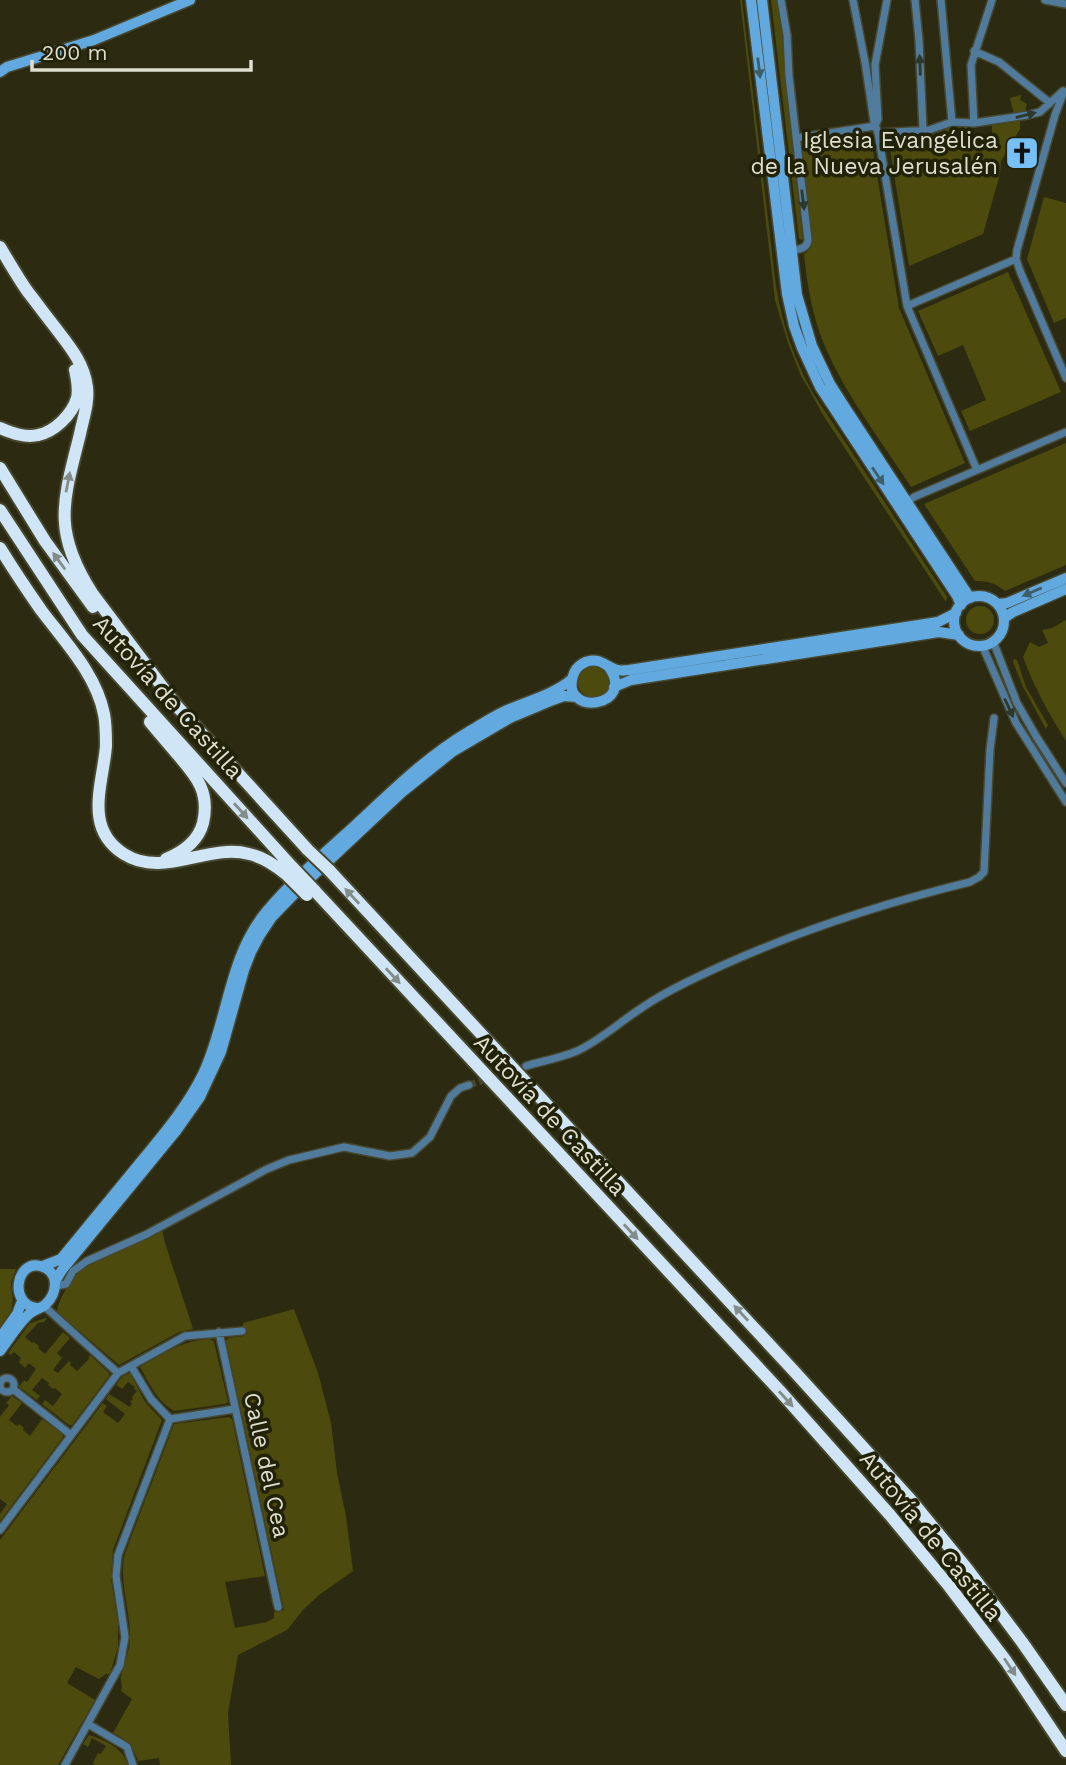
<svg xmlns="http://www.w3.org/2000/svg" width="1066" height="1765" font-family="'Work Sans',sans-serif">
<style>
.green{fill:#4c4a0d}
.lines{fill:none;stroke-linecap:round;stroke-linejoin:round}
.minor-tunnel{stroke:#47462e;stroke-width:7;stroke-dasharray:7 3.5;stroke-linecap:butt}
.minor-casing{stroke:#484830;stroke-width:10}
.secondary-casing{stroke:#484830;stroke-width:13}
.motorway-casing{stroke:#484830;stroke-width:16}
.minor{stroke:#507b9d;stroke-width:7}
.secondary{stroke:#61a9df;stroke-width:10}
.motorway{stroke:#d0e5f5;stroke-width:12}
.motorway-bridge-casing{stroke:#484830;stroke-width:16;stroke-linecap:butt}
.motorway-bridge{stroke:#d0e5f5;stroke-width:12}
.oneway{fill:#2e382d}
.oneway2{fill:#3e5f69}
.oneway3{fill:#828d8a}
.labels{text-anchor:middle;stroke-width:7;stroke-linejoin:round;paint-order:stroke}
.poi-label{font-size:23px;fill:#dedecf;stroke:#222208;text-anchor:end}
.street-label{font-size:23px;fill:#dedecf;stroke:#222208}
</style>
<rect width="100%" height="100%" fill="#2c2b12"/>
<path class="green" d="M740 0H742L776 286C782 324 794 359 813 393L947 597 946 602 823 415 810 391 801 376 788 343 775 300Z
M771 0H777L781 21 793 153 803 239 802 240 799 239Z
M1021 95 1020 100 1027 104 1025 111 1014 114 1010 98Z
M1020 121V129L1001 161 1000 174 983 234 909 266 888 137 928 136 949 128 968 126 970 135 976 146 992 144V125Z
M825 136 826 145 871 139 899 308 965 463 911 487C881 440 845 395 824 344 812 315 807 284 804 254L807 252 811 247 799 140Z
M1044 197 1066 203V318L1054 323 1027 259Z
M1008 272 1061 392 970 431 961 411 986 400 963 345 938 356 918 311Z
M1066 443V565L1005 591C995 583 988 581 975 581L924 504Z
M966 620a14 14 0 1 1 28 0a14 14 0 1 1-28 0Z
M1066 620V741C1049 714 1034 687 1023 657L1030 642 1039 647 1048 643 1042 630 1052 628Z
M1014 659 1017 660 1026 687 1048 725 1046 729 1023 687 1013 662Z
M578 682a16 16 0 1 1 32 0a16 16 0 1 1-32 0Z
M162 1229 165 1243 193 1329 179 1332 119 1365 57 1312C58 1299 72 1278 82 1269Z
M0 1269H16L11 1283 13 1301 11 1311 0 1327Z
M294 1309 318 1373 331 1423 337 1473 346 1516 353 1571 319 1595 303 1610 287 1630 238 1655 228 1713 231 1765H160L159 1758 138 1761C133 1746 127 1740 113 1733L132 1699 121 1691C123 1685 120 1681 121 1676 125 1661 131 1648 130 1633 129 1605 120 1585 124 1556L174 1424 229 1417 232 1419 265 1576 225 1582 235 1628 267 1622 274 1618V1612L284 1610 226 1341 228 1338 243 1336V1323Z
M46 1318H47L44 1322 38 1323 25 1337 32 1343 34 1342 39 1346 38 1348 45 1354 63 1332 70 1338 57 1353 62 1358 53 1370 58 1373 69 1361 71 1363 70 1365 77 1371 88 1360 90 1355 109 1373V1376L72 1425H69L42 1404 45 1400 53 1406 62 1394 55 1388 53 1389 48 1385 49 1383 42 1378 32 1390 40 1396 37 1400 19 1387 24 1380 27 1382 36 1369 29 1363 25 1368 19 1362 21 1358 14 1352 11 1355 8 1353 30 1323Z
M210 1339 214 1342 228 1402 225 1404 174 1411C157 1401 149 1383 140 1367 163 1354 183 1340 210 1339Z
M130 1373 145 1402 162 1420 113 1550 111 1579 118 1623V1647L110 1674H106L99 1679 76 1667 67 1683 95 1700 58 1765H0V1540L103 1403 107 1406 103 1412 118 1423 125 1414 106 1399 109 1394 130 1407 132 1403 130 1401 133 1400 132 1397 137 1391 134 1389 135 1387 128 1382 122 1389 116 1385 122 1377Z
M12 1396 22 1403 9 1420 17 1426 19 1424 24 1428 23 1430 30 1436 42 1419 62 1434 63 1437 0 1521V1514L7 1504 0 1499V1417L9 1405 6 1403Z
M89 1735C105 1740 123 1748 128 1765H95L93 1763 98 1753 101 1754 106 1746 92 1738 88 1747 83 1744Z"/>
<g class="lines">
<path class="minor-tunnel" d="M469 1085 526 1066"/>
<g class="minor-casing">
<path id="minor" d="M781 0 787 35 789 76 808 240C807 250 798 248 790 252
M853 0 865 62 874 122 878 133 907 306 977 470
M915 0 919 40 923 130
M941 0 952 122
M1045 0 1066 4
M974 51 999 62 1050 103
M1064 91 1055 115 1017 250 1016 259 1020 271 1066 378
M974 123 971 65 992 0
M878 133 929 130 952 122 974 123 1028 115 1040 112 1063 91
M796 138 875 126 878 119 875 65 887 0
M907 306 1016 259
M904 504 914 497 1066 432
M993 641 1017 703 1036 736 1066 783
M982 645 1016 723 1066 802
M526 1066C542 1061 561 1058 577 1051 601 1040 621 1021 643 1007 656 998 671 990 685 983 776 938 872 906 970 882L979 877 984 872 990 750 994 718
M56 1286 66 1284 73 1271 87 1261 147 1234 267 1169 289 1160 344 1147 390 1156 412 1153 430 1137 451 1096 460 1088 469 1085
M44 1306 118 1373
M219 1332 278 1607
M131 1366 151 1399 170 1419
M0 1385a7 7 0 1 1 14 0a7 7 0 1 1-14 0Z
M13 1389 71 1435
M170 1419 235 1409
M0 1530 118 1373 185 1336 242 1331
M88 1724 127 1747 133 1765
M65 1765 120 1665 125 1637 116 1576 118 1555 170 1419"/>
</g>
<g class="secondary-casing">
<path id="secondary" d="M751 0 787 294 794 326 802 348 820 387 957 596 961 605
M762 0 797 295 812 346 830 384 844 406 970 598
M0 72 7 67 94 40 190 0
M954 621a25 25 0 1 1 50 0a25 25 0 1 1-50 0Z
M998 604 1007 603 1066 578
M1004 618 1013 612 1066 589
M608 666C639 707 560 718 573 676 576 665 587 659 598 661 605 663 611 669 618 670 622 671 625 670 629 670L938 622 956 613
M614 687 631 680 939 632 959 635
M43 1266 61 1259C87 1227 113 1196 139 1164 162 1136 187 1107 203 1074 228 1021 228 958 266 912 291 882 321 856 350 830 387 796 424 758 468 732 480 725 492 717 505 711 527 701 553 695 572 679
M56 1280 62 1270 176 1131 200 1097 221 1052 244 970 251 952 260 935 272 917 304 884 401 793 452 752 510 718 553 700 564 696 577 697
M0 1338 17 1314 22 1301
M0 1351C9 1339 17 1326 27 1316 32 1310 40 1309 45 1305 58 1293 60 1271 40 1266 17 1260 8 1303 36 1308"/>
</g>
<g class="motorway-casing">
<path id="motorway" d="M0 247C9 262 18 278 28 292 36 302 43 312 51 322 66 342 84 361 87 387 89 403 83 419 80 434 63 502 52 530 92 593L179 709
M0 428C12 433 25 438 38 435 54 432 72 415 77 398 79 389 77 379 75 370
M0 468 45 541 93 607
M0 510 82 635 293 868
M0 548C13 569 27 590 41 610 65 642 96 674 104 714 106 724 106 736 106 746 103 784 83 828 124 854 163 879 208 843 249 854 263 857 275 865 286 874
M175 704 308 850
M150 722C159 733 169 744 178 755 197 777 210 792 203 823 198 842 183 852 166 859
M329 870 793 1370 910 1499 968 1570 1022 1642 1066 1705
M314 890 779 1390 890 1515 949 1586 1006 1661 1066 1751"/>
</g>
<use href="#minor" class="minor"/>
<use href="#secondary" class="secondary"/>
<use href="#motorway" class="motorway"/>
<g class="motorway-bridge-casing">
<path id="motorway-bridge" d="M308 850 329 870
M293 868 314 890
M286 874 307 895"/>
</g>
<use href="#motorway-bridge" class="motorway-bridge"/>
</g>
<defs><path id="oneway-solid" d="M-6-.8H1V-3.2L6.5 0L1 3.2V.8H-6Z" transform="scale(1.75)"/></defs>
<g class="oneway">
<use href="#oneway-solid" transform="translate(920 65) rotate(-92)"/>
<use href="#oneway-solid" transform="translate(1026 115) rotate(-14)"/>
<use href="#oneway-solid" transform="translate(803 200) rotate(83)"/>
<use href="#oneway-solid" transform="translate(1009 708) rotate(65)"/>
</g>
<g class="oneway2">
<use href="#oneway-solid" transform="translate(759 68) rotate(83)"/>
<use href="#oneway-solid" transform="translate(878 476) rotate(56)"/>
<use href="#oneway-solid" transform="translate(1032 592) rotate(157)"/>
</g>
<g class="oneway3">
<use href="#oneway-solid" transform="translate(68 482) rotate(-79)"/>
<use href="#oneway-solid" transform="translate(59 561) rotate(-126)"/>
<use href="#oneway-solid" transform="translate(241 811) rotate(48)"/>
<use href="#oneway-solid" transform="translate(352 896) rotate(-133)"/>
<use href="#oneway-solid" transform="translate(393 976) rotate(47)"/>
<use href="#oneway-solid" transform="translate(631 1232) rotate(47)"/>
<use href="#oneway-solid" transform="translate(741 1313) rotate(-133)"/>
<use href="#oneway-solid" transform="translate(786 1399) rotate(48)"/>
<use href="#oneway-solid" transform="translate(1010 1667) rotate(56)"/>
</g>
<defs>
<g id="church-square" transform="scale(1.75)"><rect x="-9" y="-9" width="18" height="18" rx="4" fill="#76c0f7" stroke="#222208"/><path d="M-1.2-6h2.4v3.5h3.3v2.4h-3.3V6h-2.4V-.1h-3.3v-2.4h3.3Z" fill="#111"/></g>
</defs>
<g fill-rule="evenodd">
<use href="#church-square" x="1022" y="153"/>
</g>
<g class="labels">
<g class="poi-label">
<text x="998" y="148">Iglesia Evangélica<tspan x="998" dy="26">de la Nueva Jerusalén</tspan></text>
</g>
<g class="street-label">
<text transform="translate(168 697) rotate(48)" y="8">Autovía de Castilla</text>
<text transform="translate(550 1115) rotate(47)" y="8">Autovía de Castilla</text>
<text transform="translate(267 1465) rotate(78)" y="8">Calle del Cea</text>
<text transform="translate(931 1536) rotate(51)" y="8">Autovía de Castilla</text>
</g>
</g>
<path d="M32 60v10h219v-10" fill="none" stroke="#dedecf" stroke-width="3.5"/>
<text x="42" y="60" font-size="21" fill="#dedecf" stroke="#222208" stroke-width="5" paint-order="stroke">200 m</text>
</svg>
